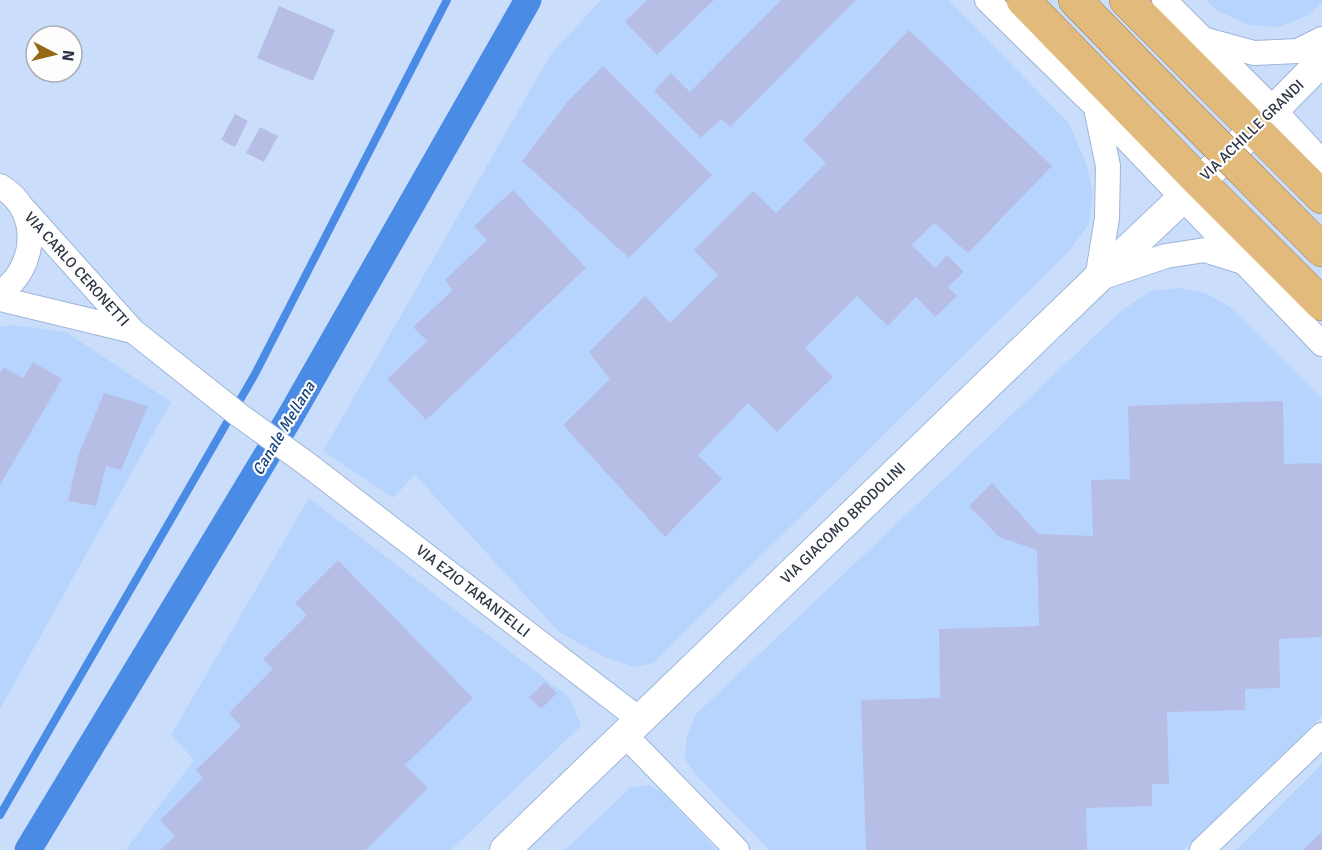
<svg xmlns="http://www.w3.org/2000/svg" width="1322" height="850" font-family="Signika,sans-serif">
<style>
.built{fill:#b7d4fe}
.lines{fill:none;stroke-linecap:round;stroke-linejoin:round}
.stream{stroke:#4a8be6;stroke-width:8}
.canal{stroke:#4a8be6;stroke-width:27}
.building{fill:#b7bee6}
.minor-casing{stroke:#9db5d8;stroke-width:26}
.tertiary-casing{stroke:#9db5d8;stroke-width:32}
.trunk-casing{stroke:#9d7f52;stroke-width:34}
.minor{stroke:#fff;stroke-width:24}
.tertiary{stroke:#fff;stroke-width:30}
.trunk{stroke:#e2ba7b;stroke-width:33}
.trunk-bridge-casing{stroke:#9d7f52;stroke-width:34;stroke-linecap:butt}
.trunk-bridge{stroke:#e2ba7b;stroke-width:33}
.labels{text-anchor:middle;stroke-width:4.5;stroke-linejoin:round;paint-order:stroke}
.street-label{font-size:15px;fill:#2b3442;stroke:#fdfdfd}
.water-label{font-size:16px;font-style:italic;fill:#19447f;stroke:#fdfdfd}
</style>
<rect width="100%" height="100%" fill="#cadefb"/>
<path class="built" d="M601 0H948L1069 123 1086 163 1093 194 1089 224 1069 251 653 663 634 667 602 656 559 632 415 475 393 498 323 451 551 54Z
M1207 0H1322V2L1307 16 1278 27 1249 25 1216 10Z
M1179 288 1206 293 1230 307 1322 399V716L1184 850H769L696 775 685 759 687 735 696 714 1121 311 1151 291Z
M9 325 66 332 171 402 0 709V327Z
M309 498 569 697 581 726 451 850H126L194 760 171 735Z
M1322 764V850H1236Z
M649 785 663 793 716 850H565L630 788Z"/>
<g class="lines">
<path class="stream" d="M0 815 255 374 447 0"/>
<path class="canal" d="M28 850 290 417 528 0"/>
</g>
<path class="building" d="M647 0H714L657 55 625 22Z
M781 0H856L730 127 721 119 701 138 654 91 671 73 690 92Z
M279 6 335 30 313 81 257 58Z
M909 30 1052 166 968 253 934 223 912 245 935 268 947 255 964 272 948 287 957 296 935 317 916 297 888 326 857 296 805 348 833 377 777 432 748 403 698 455 722 479 665 537 563 425 610 379 589 352 645 296 670 323 718 275 694 250 753 191 776 213 826 163 803 140Z
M603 66 712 175 629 258 522 161 569 100Z
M235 114 248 121 235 147 221 140Z
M260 127 278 136 264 162 246 153Z
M513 190 586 268 426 420 387 379 427 341 413 327 453 290 445 280 487 240 474 226Z
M33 362 62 379 0 485V373L3 367 23 378Z
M104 393 148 406 121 470 106 466 96 506 68 501 78 456Z
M1283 401 1284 464 1322 463V637L1279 639 1280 688 1245 689V710L1167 712 1169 784H1152V806L1086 808 1087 850H866L861 700 940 698 939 629 1039 626 1037 550 999 537 969 506 992 483 1038 534 1093 536 1091 480 1130 479 1128 406Z
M338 560 473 698 405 765 428 788 366 850H160L175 836 160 820 203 778 196 770 241 726 229 713 273 669 263 659 307 615 295 603Z
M545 682 557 693 541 709 529 697Z
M1322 832V850H1303Z"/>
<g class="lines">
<g class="minor-casing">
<path id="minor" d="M987 0 1095 106 1322 344
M1164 0 1274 110 1322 162
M1203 39 1254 53 1298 51 1322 39
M1096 108 1108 166 1107 218 1097 279 1166 256 1205 250 1240 261
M0 186C42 210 37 268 0 293
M21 206 133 331 239 415 307 464 639 719
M0 299 133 331
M624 734 737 850
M1202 850 1322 735"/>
</g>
<g class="tertiary-casing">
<path id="tertiary" d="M505 850 1097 279 1255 129 1322 61"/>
</g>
<g class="trunk-casing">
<path id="trunk" d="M1023 0 1200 182 1322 304
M1075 0 1159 86
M1126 0 1322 197
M1289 217 1322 250"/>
</g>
<use href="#minor" class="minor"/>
<use href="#tertiary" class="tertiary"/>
<use href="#trunk" class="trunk"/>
<g class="trunk-bridge-casing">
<path id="trunk-bridge" d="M1159 86 1289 217"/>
</g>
<use href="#trunk-bridge" class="trunk-bridge"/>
</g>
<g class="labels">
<g class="street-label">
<text transform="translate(1252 130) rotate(-44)" y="5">VIA ACHILLE GRANDI</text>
<text transform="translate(77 269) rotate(48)" y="5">VIA CARLO CERONETTI</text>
<text transform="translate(843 523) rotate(-44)" y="5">VIA GIACOMO BRODOLINI</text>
<text transform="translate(473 591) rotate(38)" y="5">VIA EZIO TARANTELLI</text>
</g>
<g class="water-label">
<text transform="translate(283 428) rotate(-59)" y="6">Canale Mellana</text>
</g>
</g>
<g transform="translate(54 54) rotate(97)"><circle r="28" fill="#fdfdfd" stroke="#a9adb2" stroke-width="1.5"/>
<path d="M0-4.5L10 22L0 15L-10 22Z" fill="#956916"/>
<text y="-9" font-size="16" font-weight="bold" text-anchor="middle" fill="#2b3442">N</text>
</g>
</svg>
